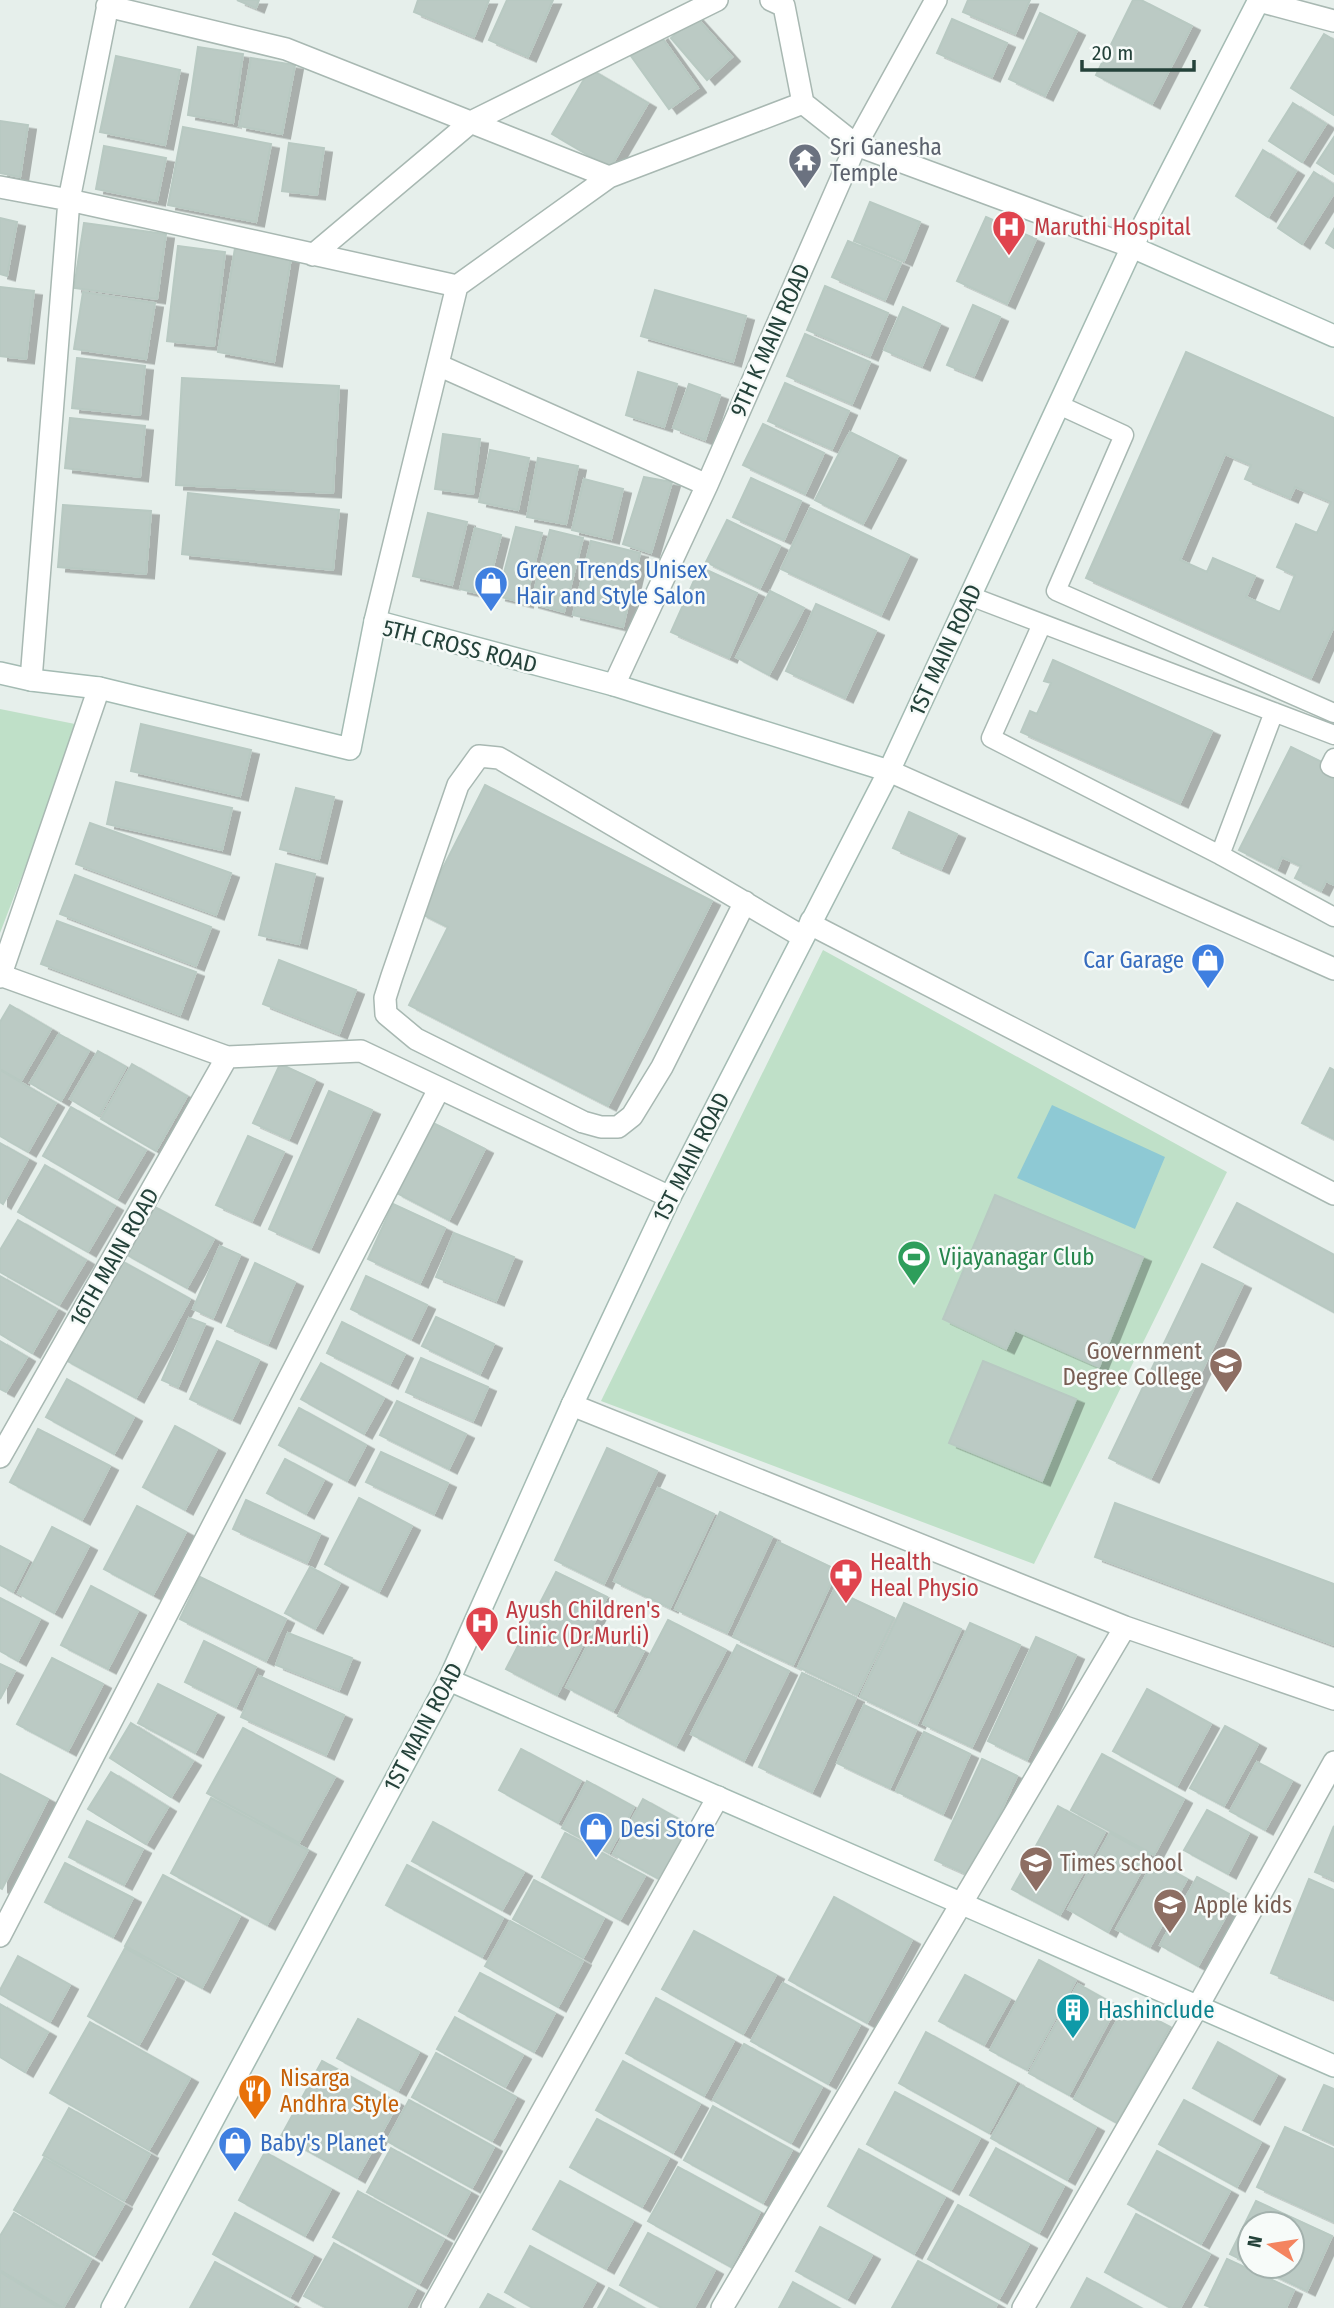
<svg xmlns="http://www.w3.org/2000/svg" width="1334" height="2308" font-family="'Fira Sans Condensed',sans-serif">
<style>
.green{fill:#bfe0c8}
.water{fill:#8ec9d4}
.building{fill:#bbcac4;stroke:#b8c9c2;stroke-width:2;fill-rule:evenodd;filter:url(#shadow)}
.lines{fill:none;stroke-linecap:round;stroke-linejoin:round}
.lane-casing{stroke:#a8b8b2;stroke-width:21}
.street-casing{stroke:#a8b8b2;stroke-width:24}
.secondary-casing{stroke:#a4bbb3;stroke-width:24}
.lane{stroke:#fff;stroke-width:18}
.street{stroke:#fff;stroke-width:21}
.secondary{stroke:#fff;stroke-width:21}
.labels{text-anchor:middle;stroke-width:5;stroke-linejoin:round;paint-order:stroke}
.worship-label{font-size:23px;fill:#5b616d;stroke:#f7fbf9;text-anchor:start}
.health-label{font-size:23px;fill:#be3a42;stroke:#f7fbf9;text-anchor:start}
.street-label{font-size:23px;fill:#24423a;stroke:#f7fbf9}
.shop-label{font-size:23px;fill:#366cbe;stroke:#f7fbf9;text-anchor:start}
.leisure-label{font-size:23px;fill:#27864d;stroke:#f7fbf9;text-anchor:start}
.education-label{font-size:23px;fill:#785e54;stroke:#f7fbf9;text-anchor:start}
.culture-label{font-size:23px;fill:#0d838f;stroke:#f7fbf9;text-anchor:start}
.food-label{font-size:23px;fill:#c56008;stroke:#f7fbf9;text-anchor:start}
</style>
<defs>
<filter id="shadow"><feDropShadow dx="8" dy="4.5" stdDeviation="0" flood-color="#0004"/></filter>
</defs>
<rect width="100%" height="100%" fill="#e6efeb"/>
<path class="green" d="M0 709 80 725 0 933Z
M823 950 1227 1172 1034 1564 601 1401Z"/>
<path class="water" d="M1052 1105 1165 1157 1135 1229 1017 1178Z"/>
<path class="building" d="M237 0H259L256 8Z
M418 0H489L474 37 414 12Z
M507 0H553L528 57 489 40Z
M968 0H1030L1015 34 963 12Z
M1133 0H1141L1192 26 1152 104 1096 75Z
M1040 13 1077 31 1045 96 1009 79Z
M695 16 732 57 707 80 671 38Z
M952 19 1007 43 992 77 937 53Z
M1324 34 1334 40V115L1291 88Z
M660 35 698 88 669 109 631 56Z
M198 47 243 54 233 123 188 115Z
M116 56 180 70 165 145 100 132Z
M251 58 295 65 282 134 239 126Z
M590 69 648 103 610 168 552 134Z
M1293 103 1326 124 1302 162 1269 141Z
M0 121 28 125 20 177 0 173Z
M183 127 271 144 256 222 168 205Z
M1334 137V174L1317 163Z
M289 143 324 148 317 195 282 191Z
M104 146 166 158 157 201 96 189Z
M1263 150 1296 171 1268 217 1236 196Z
M1314 172 1334 185V193L1302 244 1278 228Z
M870 202 920 222 904 261 854 241Z
M986 217 1036 239 1007 304 957 281Z
M0 218 17 222 7 276 0 274Z
M84 223 166 234 157 299 74 288Z
M1334 229V248L1326 243Z
M848 241 901 263 885 300 832 277Z
M178 246 225 252 214 346 167 341Z
M235 248 291 258 274 362 218 352Z
M825 286 888 313 870 356 807 330Z
M0 287 34 291 26 359 0 356Z
M655 290 746 316 733 362 641 336Z
M83 292 155 303 146 359 74 349Z
M973 305 1000 317 974 376 947 365Z
M903 307 940 324 922 366 884 350Z
M805 334 870 362 852 404 787 376Z
M1186 352 1334 418V626L1311 678 1086 578ZM1225 454 1251 465 1245 479 1290 498 1295 487 1331 502 1317 533 1296 524 1277 567 1295 575 1280 612 1246 597 1255 576 1213 558 1207 572 1180 560Z
M77 358 145 366 140 415 72 408Z
M638 372 677 384 664 427 626 415Z
M182 378 339 386 333 493 176 485Z
M785 383 849 411 832 449 768 421Z
M689 384 720 395 705 440 673 428Z
M70 418 145 426 140 477 65 468Z
M763 424 824 453 805 494 743 465Z
M850 432 898 456 863 524 815 500Z
M443 434 480 439 473 494 435 489Z
M490 450 529 458 518 510 479 502Z
M538 458 578 466 566 524 527 517Z
M644 477 672 482 651 553 623 544Z
M751 478 801 501 784 540 733 517Z
M584 479 623 489 611 539 572 530Z
M188 493 339 510 333 570 182 554Z
M63 505 151 511 146 574 58 567Z
M810 508 909 555 881 615 781 569Z
M428 513 467 522 452 585 413 576Z
M727 520 780 546 760 588 706 562Z
M516 527 542 533 525 603 498 596Z
M475 528 501 535 486 595 460 589Z
M550 530 583 538 564 612 531 603Z
M591 541 640 553 623 627 573 615Z
M700 567 757 593 729 658 671 632Z
M770 591 804 608 769 675 736 657Z
M816 604 876 631 845 698 786 671Z
M1053 660 1212 731 1180 803 1021 732 1030 711 1037 714 1051 683 1044 681Z
M141 724 251 750 240 796 131 771Z
M1291 747 1334 768V885L1326 881 1321 891 1295 878 1301 866 1282 857 1277 869 1239 850Z
M116 782 232 808 222 850 107 824Z
M485 785 712 901 608 1106 409 1005 448 927 420 913Z
M296 788 334 797 319 859 280 849Z
M909 812 957 834 941 869 893 848Z
M90 823 231 873 216 915 76 864Z
M276 864 315 874 299 944 259 935Z
M75 875 211 927 196 966 60 914Z
M57 921 196 972 180 1015 41 964Z
M279 960 356 990 339 1034 263 1004Z
M10 1005 51 1029 21 1081 0 1069V1022Z
M59 1034 89 1051 61 1101 30 1083Z
M98 1051 126 1067 99 1116 70 1099Z
M132 1064 187 1096 156 1151 101 1119Z
M280 1064 315 1080 289 1139 253 1123Z
M1330 1068 1334 1070V1139L1302 1123Z
M0 1070 56 1103 28 1152 0 1136Z
M329 1091 372 1110 311 1248 269 1229Z
M71 1107 146 1150 117 1199 43 1156Z
M431 1122 485 1149 449 1220 395 1192Z
M248 1136 284 1152 252 1221 216 1205Z
M0 1143 28 1159 3 1204 0 1202Z
M45 1165 115 1206 88 1252 18 1212Z
M995 1195 1143 1257 1099 1367 1015 1330 1006 1349 943 1319Z
M1237 1203 1334 1255V1312L1214 1247Z
M393 1204 445 1228 420 1283 368 1259Z
M151 1205 214 1239 187 1288 124 1253Z
M18 1220 86 1260 59 1305 0 1272V1250Z
M454 1233 514 1257 496 1301 436 1277Z
M220 1246 240 1255 213 1318 193 1309Z
M118 1259 190 1299 136 1398 64 1359Z
M255 1263 295 1282 268 1344 227 1326Z
M1202 1264 1243 1284 1151 1478 1109 1458Z
M0 1276 57 1309 32 1353 0 1334Z
M366 1276 427 1305 411 1339 351 1309Z
M436 1317 494 1344 480 1374 422 1346Z
M189 1318 205 1324 178 1387 162 1380Z
M342 1322 405 1354 390 1384 327 1353Z
M0 1341 27 1357 6 1392 0 1389Z
M217 1341 259 1360 232 1419 190 1399Z
M421 1358 488 1387 473 1421 406 1392Z
M983 1361 1076 1399 1042 1481 949 1443Z
M321 1363 384 1398 364 1434 301 1399Z
M67 1379 134 1417 114 1454 46 1417Z
M397 1401 466 1434 449 1469 380 1435Z
M299 1408 366 1445 347 1481 279 1445Z
M175 1426 217 1449 185 1510 143 1487Z
M38 1429 110 1466 82 1520 10 1482Z
M607 1448 657 1471 604 1584 555 1560Z
M381 1452 448 1483 434 1514 366 1482Z
M285 1459 324 1480 306 1514 267 1493Z
M658 1488 714 1514 670 1608 614 1581Z
M359 1498 412 1526 379 1592 325 1564Z
M246 1500 320 1534 307 1563 233 1529Z
M1115 1503 1334 1584V1645L1095 1557Z
M137 1506 186 1532 153 1595 104 1569Z
M720 1512 772 1537 727 1633 675 1609Z
M52 1527 89 1546 54 1613 18 1593Z
M778 1542 837 1570 793 1665 733 1637Z
M0 1546 29 1561 13 1592 0 1585Z
M310 1567 340 1583 315 1629 285 1613Z
M556 1572 607 1597 557 1695 506 1669Z
M200 1577 286 1619 266 1661 180 1619Z
M91 1586 138 1611 108 1669 61 1645Z
M834 1590 894 1618 857 1695 798 1667Z
M0 1598 40 1619 18 1661 0 1651Z
M904 1603 961 1629 917 1724 860 1697Z
M668 1620 726 1650 676 1746 618 1716Z
M970 1623 1020 1645 972 1747 923 1724Z
M597 1627 644 1651 613 1711 566 1687Z
M288 1633 352 1658 339 1690 276 1665Z
M1036 1637 1076 1655 1027 1760 988 1741Z
M204 1641 256 1667 236 1707 185 1682Z
M737 1645 789 1671 744 1761 691 1734Z
M52 1658 103 1684 68 1751 17 1724Z
M0 1664 15 1671 0 1699Z
M802 1673 856 1698 812 1792 759 1767Z
M259 1676 344 1715 326 1755 241 1717Z
M158 1684 216 1713 195 1753 138 1723Z
M1147 1689 1211 1724 1177 1786 1113 1751Z
M864 1705 916 1730 890 1788 837 1763Z
M131 1723 193 1761 171 1797 110 1758Z
M1225 1726 1258 1744 1224 1806 1190 1788Z
M243 1728 335 1777 299 1843 207 1793Z
M924 1732 970 1754 943 1814 896 1791Z
M521 1749 581 1781 558 1823 499 1790Z
M1102 1754 1184 1799 1154 1855 1071 1810Z
M982 1759 1017 1776 971 1876 935 1860Z
M1257 1762 1292 1781 1265 1830 1230 1811Z
M111 1772 168 1807 146 1844 88 1809Z
M0 1774 48 1799 2 1889 0 1888Z
M587 1781 634 1807 609 1853 562 1828Z
M211 1798 308 1850 267 1925 171 1873Z
M643 1799 691 1826 661 1880 613 1854Z
M1058 1806 1105 1832 1060 1915 1012 1889Z
M1207 1810 1249 1833 1228 1874 1184 1850Z
M87 1821 143 1849 124 1885 69 1857Z
M433 1822 524 1872 502 1910 412 1861Z
M1334 1826V1880L1315 1872Z
M565 1833 645 1876 620 1920 542 1877Z
M1110 1833 1150 1855 1108 1932 1068 1909Z
M1154 1861 1187 1879 1150 1947 1116 1929Z
M65 1863 133 1898 113 1937 45 1902Z
M407 1865 503 1918 482 1957 386 1905Z
M163 1875 240 1916 202 1988 125 1946Z
M1197 1877 1236 1898 1198 1966 1160 1945Z
M1309 1879 1334 1890V1999L1271 1973Z
M534 1880 604 1918 583 1958 513 1919Z
M834 1897 912 1940 867 2023 789 1980Z
M510 1921 583 1961 558 2007 485 1966Z
M694 1931 776 1975 743 2034 662 1989Z
M125 1948 176 1977 139 2045 88 2016Z
M18 1956 70 1985 50 2022 0 1994V1990Z
M1039 1960 1076 1980 1027 2070 990 2050Z
M480 1973 555 2013 534 2052 459 2011Z
M965 1975 1010 1999 984 2045 939 2021Z
M783 1983 860 2025 828 2084 751 2041Z
M1078 1984 1117 2006 1069 2095 1029 2073Z
M656 1998 734 2041 704 2096 626 2053Z
M0 2004 48 2032 25 2072 0 2057Z
M1126 2004 1170 2027 1117 2123 1074 2099Z
M455 2017 523 2055 505 2087 437 2049Z
M358 2019 419 2052 398 2091 337 2058Z
M90 2022 190 2078 149 2150 50 2093Z
M926 2032 1016 2082 989 2133 899 2083Z
M1218 2042 1277 2075 1252 2120 1193 2088Z
M744 2044 822 2087 791 2143 713 2100Z
M436 2053 516 2097 492 2141 412 2097Z
M322 2061 398 2103 357 2178 281 2136Z
M623 2061 700 2104 673 2153 596 2110Z
M1021 2085 1096 2127 1067 2180 991 2138Z
M1324 2085 1334 2089V2144L1303 2130Z
M895 2092 980 2138 951 2190 867 2144Z
M409 2100 494 2147 472 2188 387 2141Z
M1184 2100 1261 2142 1237 2187 1159 2144Z
M713 2106 792 2150 763 2203 684 2160Z
M69 2108 150 2154 124 2201 43 2155Z
M597 2119 669 2158 642 2207 570 2167Z
M1285 2127 1334 2149V2222L1257 2187Z
M391 2148 470 2192 446 2235 367 2192Z
M996 2148 1064 2186 1039 2233 970 2195Z
M859 2149 945 2197 914 2254 828 2206Z
M1157 2151 1230 2191 1201 2244 1128 2204Z
M265 2152 331 2189 305 2236 239 2200Z
M44 2158 124 2204 94 2256 14 2210Z
M678 2167 760 2212 731 2267 648 2221Z
M560 2181 633 2221 606 2269 533 2229Z
M358 2191 444 2239 419 2284 333 2237Z
M1256 2201 1332 2236 1307 2291 1255 2266H1292V2224H1250V2264L1230 2254Z
M958 2205 1029 2244 999 2299 928 2259Z
M14 2213 91 2259 63 2308 0 2270V2236Z
M235 2213 313 2255 290 2297 213 2254Z
M1136 2214 1210 2254 1180 2308H1171L1105 2272Z
M820 2227 872 2255 847 2299 796 2271Z
M648 2233 715 2270 694 2308H662L620 2285Z
M334 2243 416 2289 406 2308H327L304 2296Z
M530 2246 596 2282 581 2308H533L505 2292Z
M1227 2259 1294 2290 1286 2308H1212L1205 2305Z
M918 2261 997 2304 995 2308H892Z
M215 2262 294 2305 292 2308H190Z
M0 2272 59 2308H0Z
M1087 2278 1141 2308H1071Z
M793 2282 839 2308H779Z
M609 2288 644 2308H598Z
M488 2294 514 2308H480Z"/>
<g class="lines">
<g class="lane-casing">
<path id="lane" d="M1059 405 1124 435 1056 591 1334 713
M970 596 1334 735
M1042 624 991 738 1220 855 1334 917
M1334 758 1330 766 1334 768
M1220 855 1274 712"/>
</g>
<g class="street-casing">
<path id="street" d="M771 0 784 6 803 103
M1259 1 1334 21
M107 6 286 49 609 177
M0 187 69 200 457 286
M313 255 471 122 717 0
M438 365 707 485
M375 621 457 286 609 177 803 103 856 145 1132 247
M31 680 69 200 109 0
M614 685 707 485 856 145 936 0
M889 771 1334 969
M745 902 662 1067 632 1116 618 1127H601L583 1122 416 1039 386 1014 385 998 392 976 458 785 479 756 499 758 803 937
M811 921 810 924 1334 1194
M0 975 227 1057 361 1051 670 1197
M0 977 99 688
M572 1405 1125 1627 1334 1699
M0 1457 227 1057
M0 1936 439 1089
M432 2308 718 1797
M722 2308 1125 1627
M1023 2308 1198 2006 1334 1762"/>
</g>
<g class="secondary-casing">
<path id="secondary" d="M1132 247 1334 336
M0 673 31 680 99 688 350 749 375 621 614 685 889 771
M449 1680 1334 2066
M112 2308 449 1680 572 1405 670 1197 889 771 1132 247 1259 0"/>
</g>
<use href="#lane" class="lane"/>
<use href="#street" class="street"/>
<use href="#secondary" class="secondary"/>
</g>
<defs>
<g id="temple-pin" transform="scale(1.75)"><path d="M0 17L-7.5 6A9.5 9.5 0 1 1 7.5 6Z" fill="#6b7280" stroke="#f7fbf9"/><path d="M0-6L5-2H3V0L6.5 2.5H4V6H1.5V3h-3V6H-4V2.5H-6.5L-3 0V-2H-5Z" fill="#fff"/></g>
<g id="hospital-pin" transform="scale(1.75)"><path d="M0 17L-7.5 6A9.5 9.5 0 1 1 7.5 6Z" fill="#e0444e" stroke="#f7fbf9"/><path d="M-5-5h3v3.5h4V-5h3V5h-3V1.5h-4V5h-3Z" fill="#fff"/></g>
<g id="shop-pin" transform="scale(1.75)"><path d="M0 17L-7.5 6A9.5 9.5 0 1 1 7.5 6Z" fill="#3f7fe0" stroke="#f7fbf9"/><path d="M-5-2.5h2.3a2.7 3.5 0 0 1 5.4 0H5L5.5 6h-11ZM-1.5-2.5h3a1.5 2.3 0 0 0-3 0Z" fill="#fff"/></g>
<g id="stadium-pin" transform="scale(1.75)"><path d="M0 17L-7.5 6A9.5 9.5 0 1 1 7.5 6Z" fill="#2e9e5b" stroke="#f7fbf9"/><path d="M0-5a6.5 5 0 1 0 0 10a6.5 5 0 1 0 0-10ZM-3.5-1.8h7v3.6h-7Z" fill="#fff"/></g>
<g id="university-pin" transform="scale(1.75)"><path d="M0 17L-7.5 6A9.5 9.5 0 1 1 7.5 6Z" fill="#8d6e63" stroke="#f7fbf9"/><path d="M0-5L7-2L0 1L-7-2ZM-4 1L0 2.5L4 1V4Q0 6-4 4Z" fill="#fff"/></g>
<g id="pharmacy-pin" transform="scale(1.75)"><path d="M0 17L-7.5 6A9.5 9.5 0 1 1 7.5 6Z" fill="#e0444e" stroke="#f7fbf9"/><path d="M-2-6h4v4h4v4h-4v4h-4v-4h-4v-4h4Z" fill="#fff"/></g>
<g id="school-pin" transform="scale(1.75)"><path d="M0 17L-7.5 6A9.5 9.5 0 1 1 7.5 6Z" fill="#8d6e63" stroke="#f7fbf9"/><path d="M0-5L7-2L0 1L-7-2ZM-4 1L0 2.5L4 1V4Q0 6-4 4Z" fill="#fff"/></g>
<g id="building-pin" transform="scale(1.75)"><path d="M0 17L-7.5 6A9.5 9.5 0 1 1 7.5 6Z" fill="#0f9aa8" stroke="#f7fbf9"/><path d="M-4-6H4V6H1V3H-1V6H-4ZM-2.5-4.3h1.7v1.8h-1.7ZM.8-4.3h1.7v1.8H.8ZM-2.5-1h1.7V.8h-1.7ZM.8-1h1.7V.8H.8Z" fill="#fff"/></g>
<g id="restaurant-pin" transform="scale(1.75)"><path d="M0 17L-7.5 6A9.5 9.5 0 1 1 7.5 6Z" fill="#e8710a" stroke="#f7fbf9"/><path d="M-5-6h1v4h1v-4h1v4h1v-4h1v5L-1.5 .5V6h-2V.5L-5-1ZM5-6V6H3V1.5H1.5Q1.5-4 5-6Z" fill="#fff"/></g>
</defs>
<g fill-rule="evenodd">
<use href="#temple-pin" x="805" y="160"/>
<use href="#hospital-pin" x="1009" y="227"/>
<use href="#shop-pin" x="491" y="583"/>
<use href="#shop-pin" x="1208" y="960"/>
<use href="#stadium-pin" x="914" y="1257"/>
<use href="#university-pin" x="1226" y="1364"/>
<use href="#pharmacy-pin" x="846" y="1575"/>
<use href="#hospital-pin" x="482" y="1623"/>
<use href="#shop-pin" x="596" y="1829"/>
<use href="#school-pin" x="1036" y="1863"/>
<use href="#school-pin" x="1170" y="1905"/>
<use href="#building-pin" x="1073" y="2010"/>
<use href="#restaurant-pin" x="255" y="2091"/>
<use href="#shop-pin" x="235" y="2143"/>
</g>
<g class="labels">
<g class="worship-label">
<text x="830" y="155">Sri Ganesha<tspan x="830" dy="26">Temple</tspan></text>
</g>
<g class="health-label">
<text x="1034" y="235">Maruthi Hospital</text>
<text x="870" y="1570">Health<tspan x="870" dy="26">Heal Physio</tspan></text>
<text x="506" y="1618">Ayush Children's<tspan x="506" dy="26">Clinic (Dr.Murli)</tspan></text>
</g>
<g class="street-label">
<text transform="translate(770 340) rotate(-66)" y="8">9TH K MAIN ROAD</text>
<text transform="translate(460 646) rotate(14)" y="8">5TH CROSS ROAD</text>
<text transform="translate(945 650) rotate(-65)" y="8">1ST MAIN ROAD</text>
<text transform="translate(691 1157) rotate(-63)" y="8">1ST MAIN ROAD</text>
<text transform="translate(114 1257) rotate(-60)" y="8">16TH MAIN ROAD</text>
<text transform="translate(423 1727) rotate(-62)" y="8">1ST MAIN ROAD</text>
</g>
<g class="shop-label">
<text x="516" y="578">Green Trends Unisex<tspan x="516" dy="26">Hair and Style Salon</tspan></text>
<text x="1184" y="968" text-anchor="end">Car Garage</text>
<text x="620" y="1837">Desi Store</text>
<text x="260" y="2151">Baby's Planet</text>
</g>
<g class="leisure-label">
<text x="939" y="1265">Vijayanagar Club</text>
</g>
<g class="education-label">
<text x="1202" y="1359" text-anchor="end">Government<tspan x="1202" dy="26">Degree College</tspan></text>
<text x="1060" y="1871">Times school</text>
<text x="1194" y="1913">Apple kids</text>
</g>
<g class="culture-label">
<text x="1098" y="2018">Hashinclude</text>
</g>
<g class="food-label">
<text x="280" y="2086">Nisarga<tspan x="280" dy="26">Andhra Style</tspan></text>
</g>
</g>
<g transform="translate(1271 2245) rotate(282)"><circle r="33" fill="#f7fbf9" stroke="#a3b1ad" stroke-width="2"/>
<path d="M0-5L12 26L0 18L-12 26Z" fill="#f4845f"/>
<text y="-10" font-size="19" font-weight="bold" text-anchor="middle" fill="#24423a">N</text>
</g>
<path d="M1082 60v10h112v-10" fill="none" stroke="#24423a" stroke-width="3.5"/>
<text x="1092" y="60" font-size="21" fill="#24423a" stroke="#f7fbf9" stroke-width="5" paint-order="stroke">20 m</text>
</svg>
